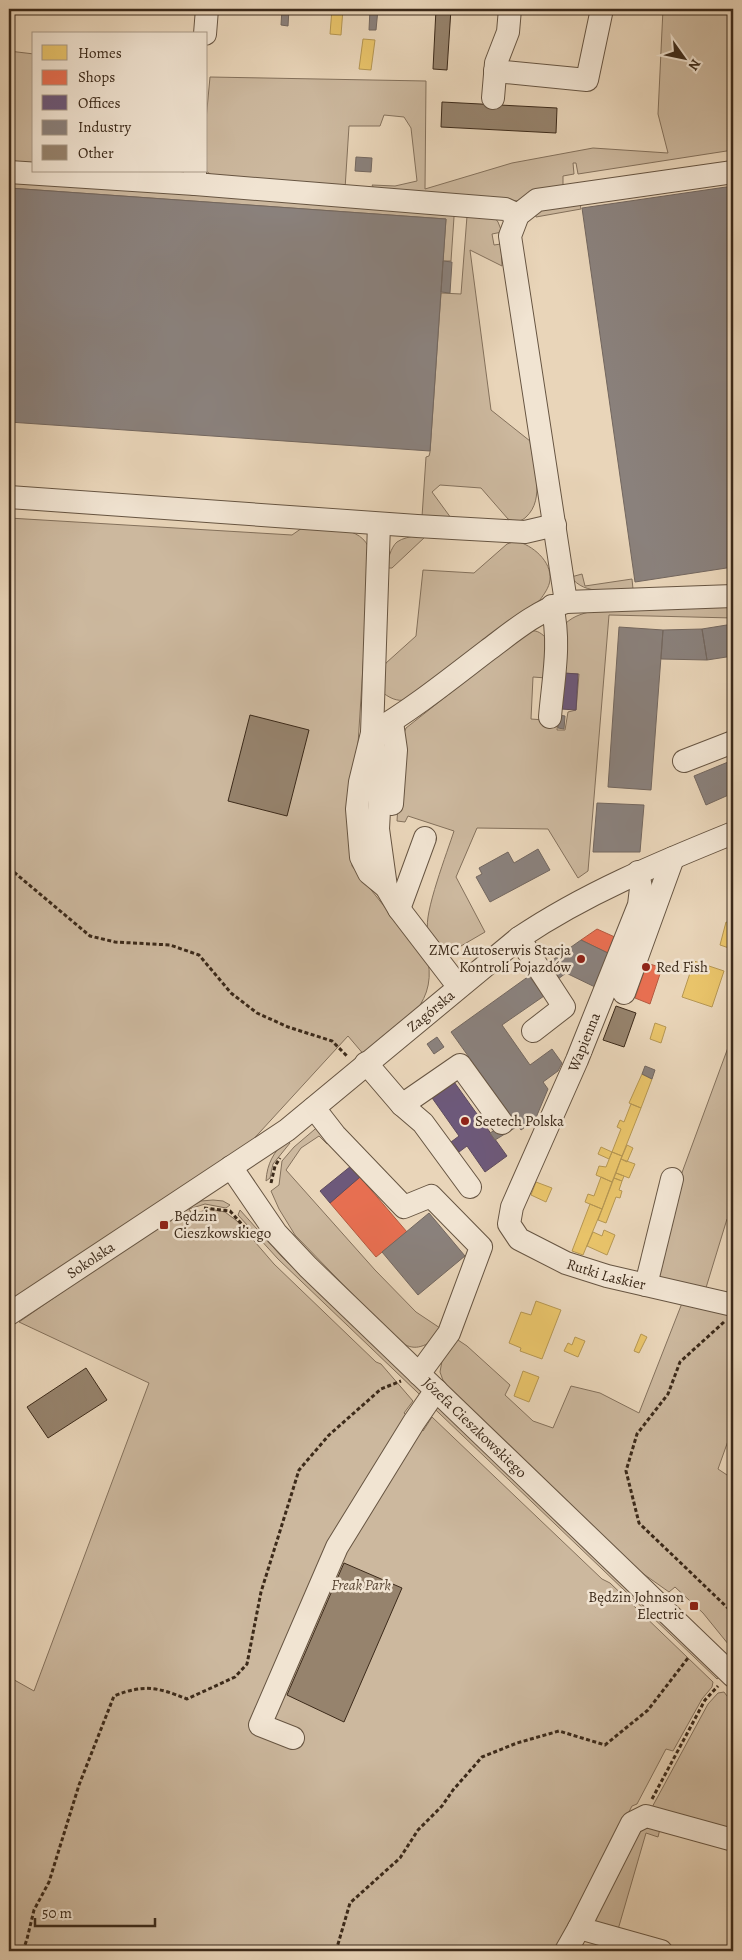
<svg xmlns="http://www.w3.org/2000/svg" width="742" height="1960" font-family="Alegreya,serif">
<style>
.green{fill:#ccb89e;stroke:#84715c}
.homes{fill:#e9c46a;stroke:#b59652}
.shops{fill:#e76f51;stroke:#b45a40}
.offices{fill:#6d597a;stroke:#5e4b5d}
.industry{fill:#8a817c;stroke:#73675f}
.building{fill:#96836d;stroke:#3c2a1a}
.lines{fill:none;stroke-linecap:round;stroke-linejoin:round}
.minor-casing{stroke:#675542;stroke-width:24}
.path{stroke:#3c2a1a;stroke-width:3;stroke-dasharray:4 2.5;stroke-linecap:butt}
.minor{stroke:#f1e4d2;stroke-width:22}
.poi-dot{fill:#8f2418;stroke:#f1e4d2;stroke-width:2}
.labels{text-anchor:middle;stroke-width:5;stroke-linejoin:round;paint-order:stroke}
.poi-label{font-size:15px;fill:#3c2a1a;stroke:#f1e4d2;text-anchor:start}
.street-label{font-size:15px;fill:#3c2a1a;stroke:#f1e4d2}
.park-label{font-size:15px;font-style:italic;fill:#594634;stroke:#f1e4d2}
</style>
<rect width="100%" height="100%" fill="#e9d5b9"/>
<filter id="stains"><feTurbulence type="fractalNoise" baseFrequency=".004" numOctaves="4"/><feColorMatrix values="0 0 0 0 .2 0 0 0 0 .09 0 0 0 0 .02 0 0 0 .5 -.17"/></filter>
<radialGradient id="worn" r=".72"><stop offset=".6" stop-color="#630" stop-opacity="0"/><stop offset="1" stop-color="#630" stop-opacity=".3"/></radialGradient>
<path class="green" d="M663 9H733V150L578 174 576 163H573L574 174 563 176V188L518 201 376 192 372 185 395 186 417 181 411 128 404 117 384 115 380 126H349L345 189 219 180 206 171V120L210 77 426 81 425 189 512 163 593 148 668 153 658 114Z
M9 51 34 54V167L9 165Z
M9 177 453 212 454 217 451 261H443L446 219 9 188Z
M580 203 581 209 536 217 535 214 547 208Z
M492 214 498 222 502 232 492 234 494 245 501 244 502 266 470 250 491 410 530 441C533 464 546 499 526 517 521 522 515 522 508 519L481 488 440 485 432 492 451 518 422 517 426 457 429 456 430 452 441 293 461 294 467 216Z
M9 518 292 535 302 528C322 529 357 524 368 546 369 549 369 554 370 557L352 838V866L428 961C437 1008 396 1030 365 1056L348 1036 249 1144 9 1303Z
M417 535 425 537 392 568H387C387 561 391 547 397 542 402 538 411 537 417 535Z
M516 541C532 545 552 561 550 580 549 588 544 594 540 600L411 699C399 702 393 700 383 693L381 674 386 663 416 636 423 570 474 573 507 544Z
M582 574 585 586 632 579 633 589C612 590 585 596 571 577Z
M733 604V618L609 615 588 871 578 878 548 829 477 828 456 877 485 932 449 953C442 947 431 940 428 930 423 915 448 850 454 831L408 816 405 822 397 821 402 738 406 728 529 631C536 630 540 632 545 637L546 678 533 677 531 719 558 721 557 730H565L568 712 576 710 579 674 561 673 565 624C574 615 585 613 597 610Z
M733 1034V1220L727 1219 705 1291 656 1279 680 1178Z
M321 1124 334 1140 327 1144 319 1136 301 1148 286 1170 375 1270 416 1312 467 1346 510 1385 505 1395 533 1421 553 1428 571 1386 600 1393 639 1413 684 1298 733 1312V1427L718 1469 733 1479V1650L703 1613 675 1587 669 1592 628 1563 445 1386 440 1372 442 1361 434 1340C418 1350 410 1350 395 1338L295 1235 279 1209 271 1191 279 1185 282 1161 294 1147Z
M286 1140 290 1143 273 1164 270 1178 266 1181C267 1163 274 1152 286 1140Z
M213 1200 223 1201 230 1205 226 1208 205 1204 189 1209 192 1214 210 1209 225 1212 237 1221 274 1264 376 1362 381 1364 413 1401 404 1413 423 1431 432 1417 602 1579 610 1583 713 1682 712 1687 702 1699 673 1751 666 1749 637 1804 632 1806 556 1951H9V1677L34 1691 149 1383 19 1322 168 1219 201 1201Z
M240 1210 282 1257 721 1676 717 1679 278 1259 238 1215Z
M724 1692 733 1704V1834L650 1811 708 1704 718 1693Z
M643 1823 660 1829 658 1837 646 1833 617 1933 592 1920Z"/>
<path class="homes" d="M332 9H343L341 35 330 34Z
M363 39 375 40 371 70 359 69Z
M726 922 733 924V934L729 948 720 945Z
M694 961 724 971 712 1007 682 997Z
M655 1023 666 1027 661 1043 650 1039Z
M642 1074 652 1079 641 1108 629 1103Z
M631 1104 641 1108 622 1156 612 1152 621 1129 617 1127 620 1120 624 1122Z
M627 1145 633 1148 627 1162 621 1159Z
M601 1147 612 1152 609 1159 598 1154Z
M612 1152 622 1156 612 1182 596 1175 599 1166 606 1167Z
M621 1159 635 1164 629 1178 616 1173Z
M616 1173 624 1176 622 1181 614 1178Z
M601 1177 612 1182 602 1209 585 1202 588 1194 594 1196Z
M614 1178 622 1181 619 1190 622 1191 620 1198 616 1197 606 1223 598 1220Z
M536 1182 552 1188 546 1202 531 1195Z
M590 1204 602 1209 583 1255 572 1251Z
M604 1230 615 1235 607 1255 587 1246 593 1232 602 1236Z
M536 1301 561 1310 542 1359 520 1351 521 1348 509 1343 521 1312 531 1315Z
M641 1334 647 1337 639 1353 634 1351Z
M575 1337 585 1341 578 1357 564 1351 568 1343 572 1345Z
M523 1371 539 1377 529 1402 514 1396Z"/>
<path class="shops" d="M597 929 617 938 610 954 581 940Z
M647 963 662 968 650 1004 635 998Z
M360 1177 407 1232 376 1257 330 1203Z"/>
<path class="offices" d="M564 673 578 674 576 710 561 709Z
M452 1079 507 1156 485 1172 467 1146 459 1152 456 1148 451 1142 459 1136 430 1095Z
M351 1166 360 1177 330 1203 320 1191Z"/>
<path class="industry" d="M282 9H289L288 26 281 25Z
M370 9H378L376 30H369Z
M356 157 372 158 371 172 355 171Z
M733 186V567L635 582 582 208Z
M9 188 446 219 430 451 9 422Z
M443 261 452 262 450 293 441 292Z
M733 624V656L707 660 702 629Z
M619 627 663 630 651 790 608 787Z
M702 629 707 660 661 659 663 630Z
M559 715 565 716 564 729 558 728Z
M733 760V793L706 805 694 776Z
M597 803 644 805 640 852H593Z
M538 849 550 870 490 902 476 877 482 874 479 868 508 852 514 863Z
M581 940 610 954 595 987 566 973 558 979 547 964Z
M529 976 544 996 502 1025 530 1065 552 1049 562 1063 558 1071 543 1082 548 1089 535 1120 521 1130 451 1032Z
M437 1037 444 1047 434 1054 427 1044Z
M645 1066 655 1070 652 1079 642 1074Z
M513 1119 518 1126 495 1140 490 1133Z
M429 1213 465 1256 418 1295 382 1252Z"/>
<path class="building" d="M436 9H451L447 70 433 69Z
M442 102 557 108 556 133 441 127Z
M250 715 309 730 287 816 228 801Z
M616 1006 636 1013 624 1047 603 1040Z
M86 1368 107 1400 48 1438 27 1407Z
M344 1563 402 1588 344 1722 287 1695Z"/>
<g class="lines">
<g class="minor-casing">
<g id="minor">
<path d="M205 34 207 9"/>
<path d="M495 71 587 80 602 9"/>
<path d="M493 98 496 63 508 32 510 9"/>
<path d="M195 171V184L505 209 518 215"/>
<path d="M9 172 195 184"/>
<path d="M9 497 417 526 525 532 555 525"/>
<path d="M379 524 372 733 380 791 378 829 386 887"/>
<path d="M566 602 510 236 518 215 537 200 733 172"/>
<path d="M550 717C553 680 561 643 552 606"/>
<path d="M684 761 733 742"/>
<path d="M392 804 396 750 392 722"/>
<path id="s1" d="M638 872 641 888 639 905 577 1060 512 1207 509 1224 519 1239 566 1263 607 1276 733 1305"/>
<path d="M399 909 425 838"/>
<path d="M519 938 564 1007 533 1031"/>
<path d="M458 986 399 909 386 887 369 873 361 857 357 809 360 782 372 733C413 709 450 679 488 650 512 632 537 611 566 602L733 596"/>
<path d="M624 993 673 858"/>
<path d="M366 1063 402 1105 423 1123 470 1187"/>
<path d="M402 1105 460 1065 502 1123"/>
<path d="M314 1108 335 1135 404 1207 431 1196 481 1247 449 1333 419 1374"/>
<path id="s2" d="M231 1167 276 1233 308 1267 733 1676"/>
<path d="M646 1285 672 1179"/>
<path id="s3" d="M9 1314 287 1130 519 938C586 893 659 863 733 833"/>
<path d="M293 1738 260 1725 337 1547 414 1422 436 1390"/>
<path d="M566 1951 579 1928"/>
<path d="M661 1951 579 1928 632 1823 646 1816 733 1840"/>
</g>
</g>
<path class="path" d="M9 868 90 936 115 942 170 945 199 955 231 993 257 1013 288 1027 332 1041 348 1057
M271 1183 275 1166 280 1158
M204 1208 230 1211 255 1239
M724 1322 680 1362 668 1394 637 1434 626 1471 639 1523 733 1613
M728 1694 733 1700
M652 1799 705 1700 718 1686
M23 1951 27 1939 34 1910 49 1882 79 1785 114 1696C144 1684 157 1687 187 1699L235 1677 247 1664 261 1592 299 1470 329 1435 381 1389 401 1381
M336 1951 350 1903 400 1858 418 1830 442 1806 453 1790 482 1757 517 1743 559 1731 605 1745 648 1710 688 1658"/>
<use href="#minor" class="minor"/>
</g>
<g class="poi-dot">
<circle cx="581" cy="959" r="5"/>
<circle cx="646" cy="967" r="5"/>
<circle cx="465" cy="1121" r="5"/>
<rect x="159" y="1220" width="10" height="10" rx="2.5"/>
<rect x="689" y="1601" width="10" height="10" rx="2.5"/>
</g>
<g class="labels">
<g class="poi-label">
<text x="571" y="955" text-anchor="end">ZMC Autoserwis Stacja<tspan x="571" dy="17">Kontroli Pojazdów</tspan></text>
<text x="656" y="972">Red Fish</text>
<text x="475" y="1126">Seetech Polska</text>
<text x="174" y="1221">Będzin<tspan x="174" dy="17">Cieszkowskiego</tspan></text>
<text x="684" y="1602" text-anchor="end">Będzin Johnson<tspan x="684" dy="17">Electric</tspan></text>
</g>
<g class="street-label">
<text dy="5" stroke="none"><textPath href="#s3" startOffset="520">Zagórska</textPath></text>
<text transform="translate(584 1042) rotate(-68)" y="5">Wapienna</text>
<text dy="5" stroke="none"><textPath href="#s3" startOffset="98">Sokolska</textPath></text>
<text dy="5" stroke="none"><textPath href="#s1" startOffset="491">Rutki Laskier</textPath></text>
<text dy="5" stroke="none"><textPath href="#s2" startOffset="358">Józefa Cieszkowskiego</textPath></text>
</g>
<g class="park-label">
<text x="361" y="1590">Freak Park</text>
</g>
</g>
<rect width="742" height="1960" fill="none" stroke="#e9d5b9" stroke-width="30"/>
<rect x="10" y="10" width="722" height="1940" fill="none" stroke="#3c2a1a" stroke-width="2.5"/>
<rect x="15" y="15" width="712" height="1930" fill="none" stroke="#3c2a1a"/>
<rect x="32" y="32" width="175" height="140" fill="#f1e4d2" stroke="#a99a88"/>
<rect x="42" y="45" width="25" height="15" fill="#e9c46a" stroke="#a99a88"/>
<text x="78" y="58" font-size="15" fill="#3c2a1a">Homes</text>
<rect x="42" y="70" width="25" height="15" fill="#e76f51" stroke="#a99a88"/>
<text x="78" y="82" font-size="15" fill="#3c2a1a">Shops</text>
<rect x="42" y="95" width="25" height="15" fill="#6d597a" stroke="#a99a88"/>
<text x="78" y="108" font-size="15" fill="#3c2a1a">Offices</text>
<rect x="42" y="120" width="25" height="15" fill="#8a817c" stroke="#a99a88"/>
<text x="78" y="132" font-size="15" fill="#3c2a1a">Industry</text>
<rect x="42" y="145" width="25" height="15" fill="#96836d" stroke="#a99a88"/>
<text x="78" y="158" font-size="15" fill="#3c2a1a">Other</text>
<g transform="translate(684 58) rotate(123)" stroke="#f1e4d2" stroke-width="4" paint-order="stroke">
<path d="M0-4L9 19L0 12L-9 19Z" fill="#3c2a1a"/>
<text y="-8" font-size="14" font-weight="bold" text-anchor="middle" fill="#3c2a1a">N</text>
</g>
<path d="M35 1918v8h120v-8" fill="none" stroke="#3c2a1a" stroke-width="2.5"/>
<text x="42" y="1918" font-size="15" fill="#3c2a1a" stroke="#f1e4d2" stroke-width="4" paint-order="stroke">50 m</text>
<rect width="100%" height="100%" filter="url(#stains)"/>
<rect width="100%" height="100%" fill="url(#worn)"/>
</svg>
